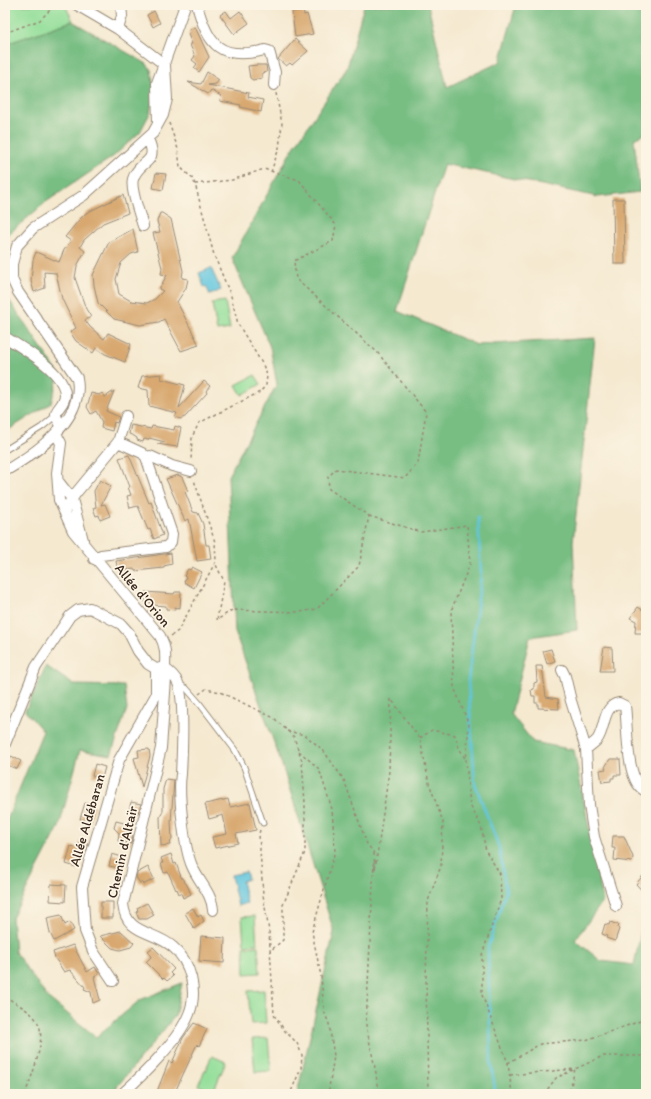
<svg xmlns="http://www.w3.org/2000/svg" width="651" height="1099" font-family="Itim,sans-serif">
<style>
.green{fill:#95df9b;stroke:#68845c}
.forest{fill:#78be83;stroke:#5a7450}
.water{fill:#61c6df;stroke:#4e787e}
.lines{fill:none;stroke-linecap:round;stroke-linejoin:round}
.stream{stroke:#61c6df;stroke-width:2.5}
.building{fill:#d8a870}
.service-casing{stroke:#988a77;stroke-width:7}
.minor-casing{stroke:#988a77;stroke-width:12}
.path{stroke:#988a77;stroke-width:1.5;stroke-dasharray:3 3;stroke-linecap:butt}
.service{stroke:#fff;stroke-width:5}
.minor{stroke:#fff;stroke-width:10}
.labels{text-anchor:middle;stroke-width:3.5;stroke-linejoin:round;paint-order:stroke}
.street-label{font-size:14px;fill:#3b2a1e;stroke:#fcf5e5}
</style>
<rect width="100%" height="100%" fill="#fcf5e5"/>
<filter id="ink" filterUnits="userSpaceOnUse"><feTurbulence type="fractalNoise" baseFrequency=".025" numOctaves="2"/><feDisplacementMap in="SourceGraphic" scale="8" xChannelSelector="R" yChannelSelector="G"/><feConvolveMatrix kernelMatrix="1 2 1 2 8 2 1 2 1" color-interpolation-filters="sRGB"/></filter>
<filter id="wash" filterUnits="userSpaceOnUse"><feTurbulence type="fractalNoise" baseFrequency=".012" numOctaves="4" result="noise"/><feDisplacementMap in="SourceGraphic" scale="16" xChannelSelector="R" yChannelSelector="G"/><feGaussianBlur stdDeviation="0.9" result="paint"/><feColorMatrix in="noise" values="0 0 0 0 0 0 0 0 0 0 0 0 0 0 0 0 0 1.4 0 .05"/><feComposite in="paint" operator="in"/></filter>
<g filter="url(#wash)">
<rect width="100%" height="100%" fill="#f5e9d0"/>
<path class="green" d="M5 5H65L73 21 12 42 5 47Z
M225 301 230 329 217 331 212 303Z
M255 375 261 384 242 395 236 385Z
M255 916 257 944 244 945 242 917Z
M258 946 260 973 245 974 244 947Z
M264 990 266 1023 251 1024 248 991Z
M268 1038 271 1071 255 1072 252 1039Z
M212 1056 226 1062 213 1092 198 1085Z"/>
<path class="forest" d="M364 5H428L447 87 500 62 516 5H629L642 13 646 8V133L634 139 640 192 598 197 444 164 397 311 477 345 595 338 573 542 577 630 530 637 511 714 533 742 574 750 603 901 575 940 601 961 634 965 641 931 646 925V1094H297L334 932 283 768 235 632 228 476 277 384 270 347 232 258 289 155 347 68Z
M72 21 147 64 151 70 154 89 150 113 140 132 114 156 46 202 5 237V47L12 42Z
M5 294 59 374 51 403 5 432Z
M46 666 74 685 124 686 127 709 111 755 80 750 59 827 12 918 15 952 47 997 96 1037 140 1000 182 983 175 1016 111 1094H5V824L43 731 25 711Z"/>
<path class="water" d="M211 268 221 290 210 295 206 286 204 287 199 273Z
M246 872 248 879 242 881 247 903 238 906 231 875Z"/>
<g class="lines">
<path class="stream" d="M478 517 481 575 468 681 475 784 499 847 506 891 488 947 491 1064 496 1094"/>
</g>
<g id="blocks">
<path class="building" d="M303 10 304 15 307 14 313 34 295 37 292 12Z
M154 11 160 23 153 27 147 15Z
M226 11 231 18 240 11 249 23 234 34 220 15Z
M195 27 209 57 199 72 194 68 197 64 192 60 195 56 190 45 192 44 188 34 190 33 189 30Z
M295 39 308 51 292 65 290 63 286 66 278 59Z
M257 65H266L267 72 262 73V78L253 80 250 78 248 66Z
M207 72 219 80 216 84 208 85 249 93 248 97 263 100 261 112 240 107 241 105 220 101 221 96 211 90 208 94 188 82 201 84Z
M156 173 166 174 163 190 153 188Z
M123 195 128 213 103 223 84 240 80 247 85 251 77 266 75 278 86 309 91 317 85 320 90 327 104 339 108 333 131 344 125 362 105 354 96 348 93 353 76 341 70 332 76 328 62 299 56 273 44 272 45 288 34 292 31 281 33 260 36 252 59 262 64 250 71 241 65 237 79 220 86 213Z
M613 199H624L625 264H614Z
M160 213H162L171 219 183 271 182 278 188 279 186 288 177 302 199 345 181 351 164 319 159 322 140 325 114 319 98 303 94 285 93 275 109 242 133 229 138 252 131 254 121 263 116 279 119 294 131 301 147 303 155 299 163 291 159 289 167 275 161 274 162 268 153 233 160 232 157 221Z
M162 374 161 379 185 385 179 408 204 381 210 386 206 391 207 393 185 417 180 419 175 417 177 413 149 406 148 390 138 388 142 376Z
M114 391 106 411 119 417 117 423 114 422 112 431 101 428 102 422 96 411 91 414 87 407 91 393 99 395 102 393 105 397Z
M131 425 151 429 152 426 174 430 175 426 181 428 177 447 157 444 165 442 149 438 148 440 144 439 143 442 137 440V438L134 436 129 434Z
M129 455 149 503 151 502 163 535 154 539 150 529 148 530 138 506 130 508 127 496 131 495 128 487H130L119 458Z
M178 475 182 477 188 491 185 492 193 512 198 513 203 524 206 545H209L211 559 197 561 189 519 185 521 166 479Z
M100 480 111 486 101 505 105 504 110 516 100 520 99 515 96 516 93 508 96 507 94 491Z
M171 553 172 564 164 566V568L135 571 134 569 118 571 116 561Z
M192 567 202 572 194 588 184 582 186 577 184 576 188 569 190 570Z
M145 592 174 594 175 592H181L180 608 175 607V610L166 609V606L152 605V603L145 602Z
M638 607 646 612V633H635L636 621 630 618Z
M604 647 612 648 613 671H600Z
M551 649 555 661 547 664 543 651Z
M536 666H542L546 697 558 699 559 709 538 708V703H535V696H532L531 690 534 689V683L537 682Z
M149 749 150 756 142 787 134 758 139 757 138 750Z
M11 756 21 761 17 769 7 765Z
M610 759H620L621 775H614V778H611V781L602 782 600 770 606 769 605 767Z
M95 764 105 767 102 778 92 776Z
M166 779 174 780 171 821 172 840H171L170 845 161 846 160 817 163 811V789Z
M228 799 230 807 250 803 256 830 236 834 238 843 215 848 212 837 227 834 223 815 209 819 205 804Z
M131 802 141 804 138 813 129 811Z
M85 803 95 806 90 822 80 819Z
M116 821 128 824 126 831 133 835 131 844 118 841 119 833 114 828Z
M613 836H624L633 857 632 862 614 860 615 848H612Z
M80 841 88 843 86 850 81 849 76 867 66 864 71 846 78 848Z
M112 854 122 857 119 868 109 866Z
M171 854 174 864 176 863 181 877 187 885 191 894 183 898 181 893 179 894 177 889 176 890 168 872 164 873 161 863H163L161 858Z
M148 867 154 879 143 885 142 882 140 883 136 877 137 873Z
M646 872V895L636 884Z
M51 884 66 885 65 902 50 901Z
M101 902H113V918H101Z
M147 903 154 915 147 919H139L136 912 138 911 137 908Z
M193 908 198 917 201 915 204 921 194 929 185 913Z
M61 915 65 925 70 922 74 930 54 941 50 933 47 918Z
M610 922 619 925 618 928 619 929 615 941 606 938 607 936 602 934 605 924 609 925Z
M121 931 134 943 131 947 120 950 112 948 100 936Z
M201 936 225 938 224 963 199 961Z
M73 945 87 972 95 967 99 974 94 977 100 1000 93 1003 91 992 84 989 85 987 70 970 64 972 55 958 53 952Z
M153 947 174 969 170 973 173 976 167 981 164 978 163 979 146 962 151 957 148 951Z
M194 1023 207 1029 199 1046 197 1044 174 1094H156L169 1061 172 1063 183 1038Z"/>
</g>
</g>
<g filter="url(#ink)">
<use href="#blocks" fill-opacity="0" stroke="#988a77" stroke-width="1"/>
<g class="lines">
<g class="service-casing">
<path id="service" d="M5 450 42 427 55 416
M180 685 186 688 200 704 235 750 244 767 263 823"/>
</g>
<g class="minor-casing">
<path id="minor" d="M77 5 118 29 165 65
M197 5C208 46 221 61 265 50L269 51 275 72 274 85
M118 29 122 16 121 5
M158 123 157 83 185 5
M143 226C140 215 130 189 133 179 139 159 160 165 148 139
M5 337C22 348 64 371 65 394 65 410 47 408 62 426
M56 434 61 443 57 473 59 500 73 531 160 636C169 652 163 662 166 679L161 748 123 904C126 935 153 930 173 947 191 962 198 992 189 1014 179 1040 142 1076 122 1094
M118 442 126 416
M146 457 150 456 172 466 191 471
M5 471C36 453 85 420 77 378L18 292 12 279V264L17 246 33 228 84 195 153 133 163 115 167 99 165 65
M58 481 72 499 83 540
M64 511 76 493 118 442 142 453 146 457 172 534 171 542 166 547 101 555 94 559
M160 668H164C170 672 175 676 178 683 185 699 182 754 181 774 178 793 184 848 192 866 198 881 212 893 213 910
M562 670 565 676 571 701 586 749 589 805 594 837 616 906
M5 744 36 667 70 616 78 610 90 608 121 624 129 633 138 651 148 664 156 669
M586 749C590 746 594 743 597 740 606 728 602 706 619 703L625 706C628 725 625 784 646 791
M113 981 93 951 85 931 82 887 119 760 156 695V669"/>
</g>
<path class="path" d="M5 33 40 20 50 10
M169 123 178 149 180 167 192 178 195 184 214 255 231 296 238 324 263 365 267 375 266 385 260 392 199 423 192 437 191 461
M271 172 279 148 282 124 276 93
M195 184 232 180 264 169 299 180 336 225 333 241 294 261 296 279 377 352 426 412 418 463 405 478 336 469 328 477 329 489 369 516 359 566 317 609 300 612 232 610 217 620 224 581 215 563
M369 516 421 532 467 525 470 564 451 611 454 687 469 725 466 760 470 805 481 826 486 851 500 874 501 899 482 955V995L508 1063 512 1094
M171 636 178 631 216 561 215 542 194 480
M199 694 206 689 220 692 274 718 294 737 302 761 305 803V852L283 905V940L270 951
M287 731 305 735 323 750 344 780 367 844 374 853
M420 738 432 730 455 735 459 748 466 760
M299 751 319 769 332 809 335 851 312 932 321 976 324 1011 329 1024 334 1056 328 1094
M260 830 259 834 263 895 269 931 274 1015 285 1031 297 1043 302 1055 301 1068 290 1094
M374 853 375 870 389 771 391 699 420 739 429 783 443 822 441 866 428 901 426 979 428 1094
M374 862 366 1025 376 1073 378 1094
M5 996C15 1004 32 1010 38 1023 47 1039 31 1078 25 1094
M508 1063 540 1044 586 1040 646 1019
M510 1075 575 1069 570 1090 576 1094
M544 1094 556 1078 603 1056H643L646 1058"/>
<use href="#service" class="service"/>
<use href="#minor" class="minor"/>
</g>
</g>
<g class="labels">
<g class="street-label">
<text transform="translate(143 595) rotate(50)" y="5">Allée d'Orion</text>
<text transform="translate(87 820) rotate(-74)" y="5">Allée Aldébaran</text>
<text transform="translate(122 852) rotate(-77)" y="5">Chemin d'Altaïr</text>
</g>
</g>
<rect width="651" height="1099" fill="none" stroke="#fcf5e5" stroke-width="20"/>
</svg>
